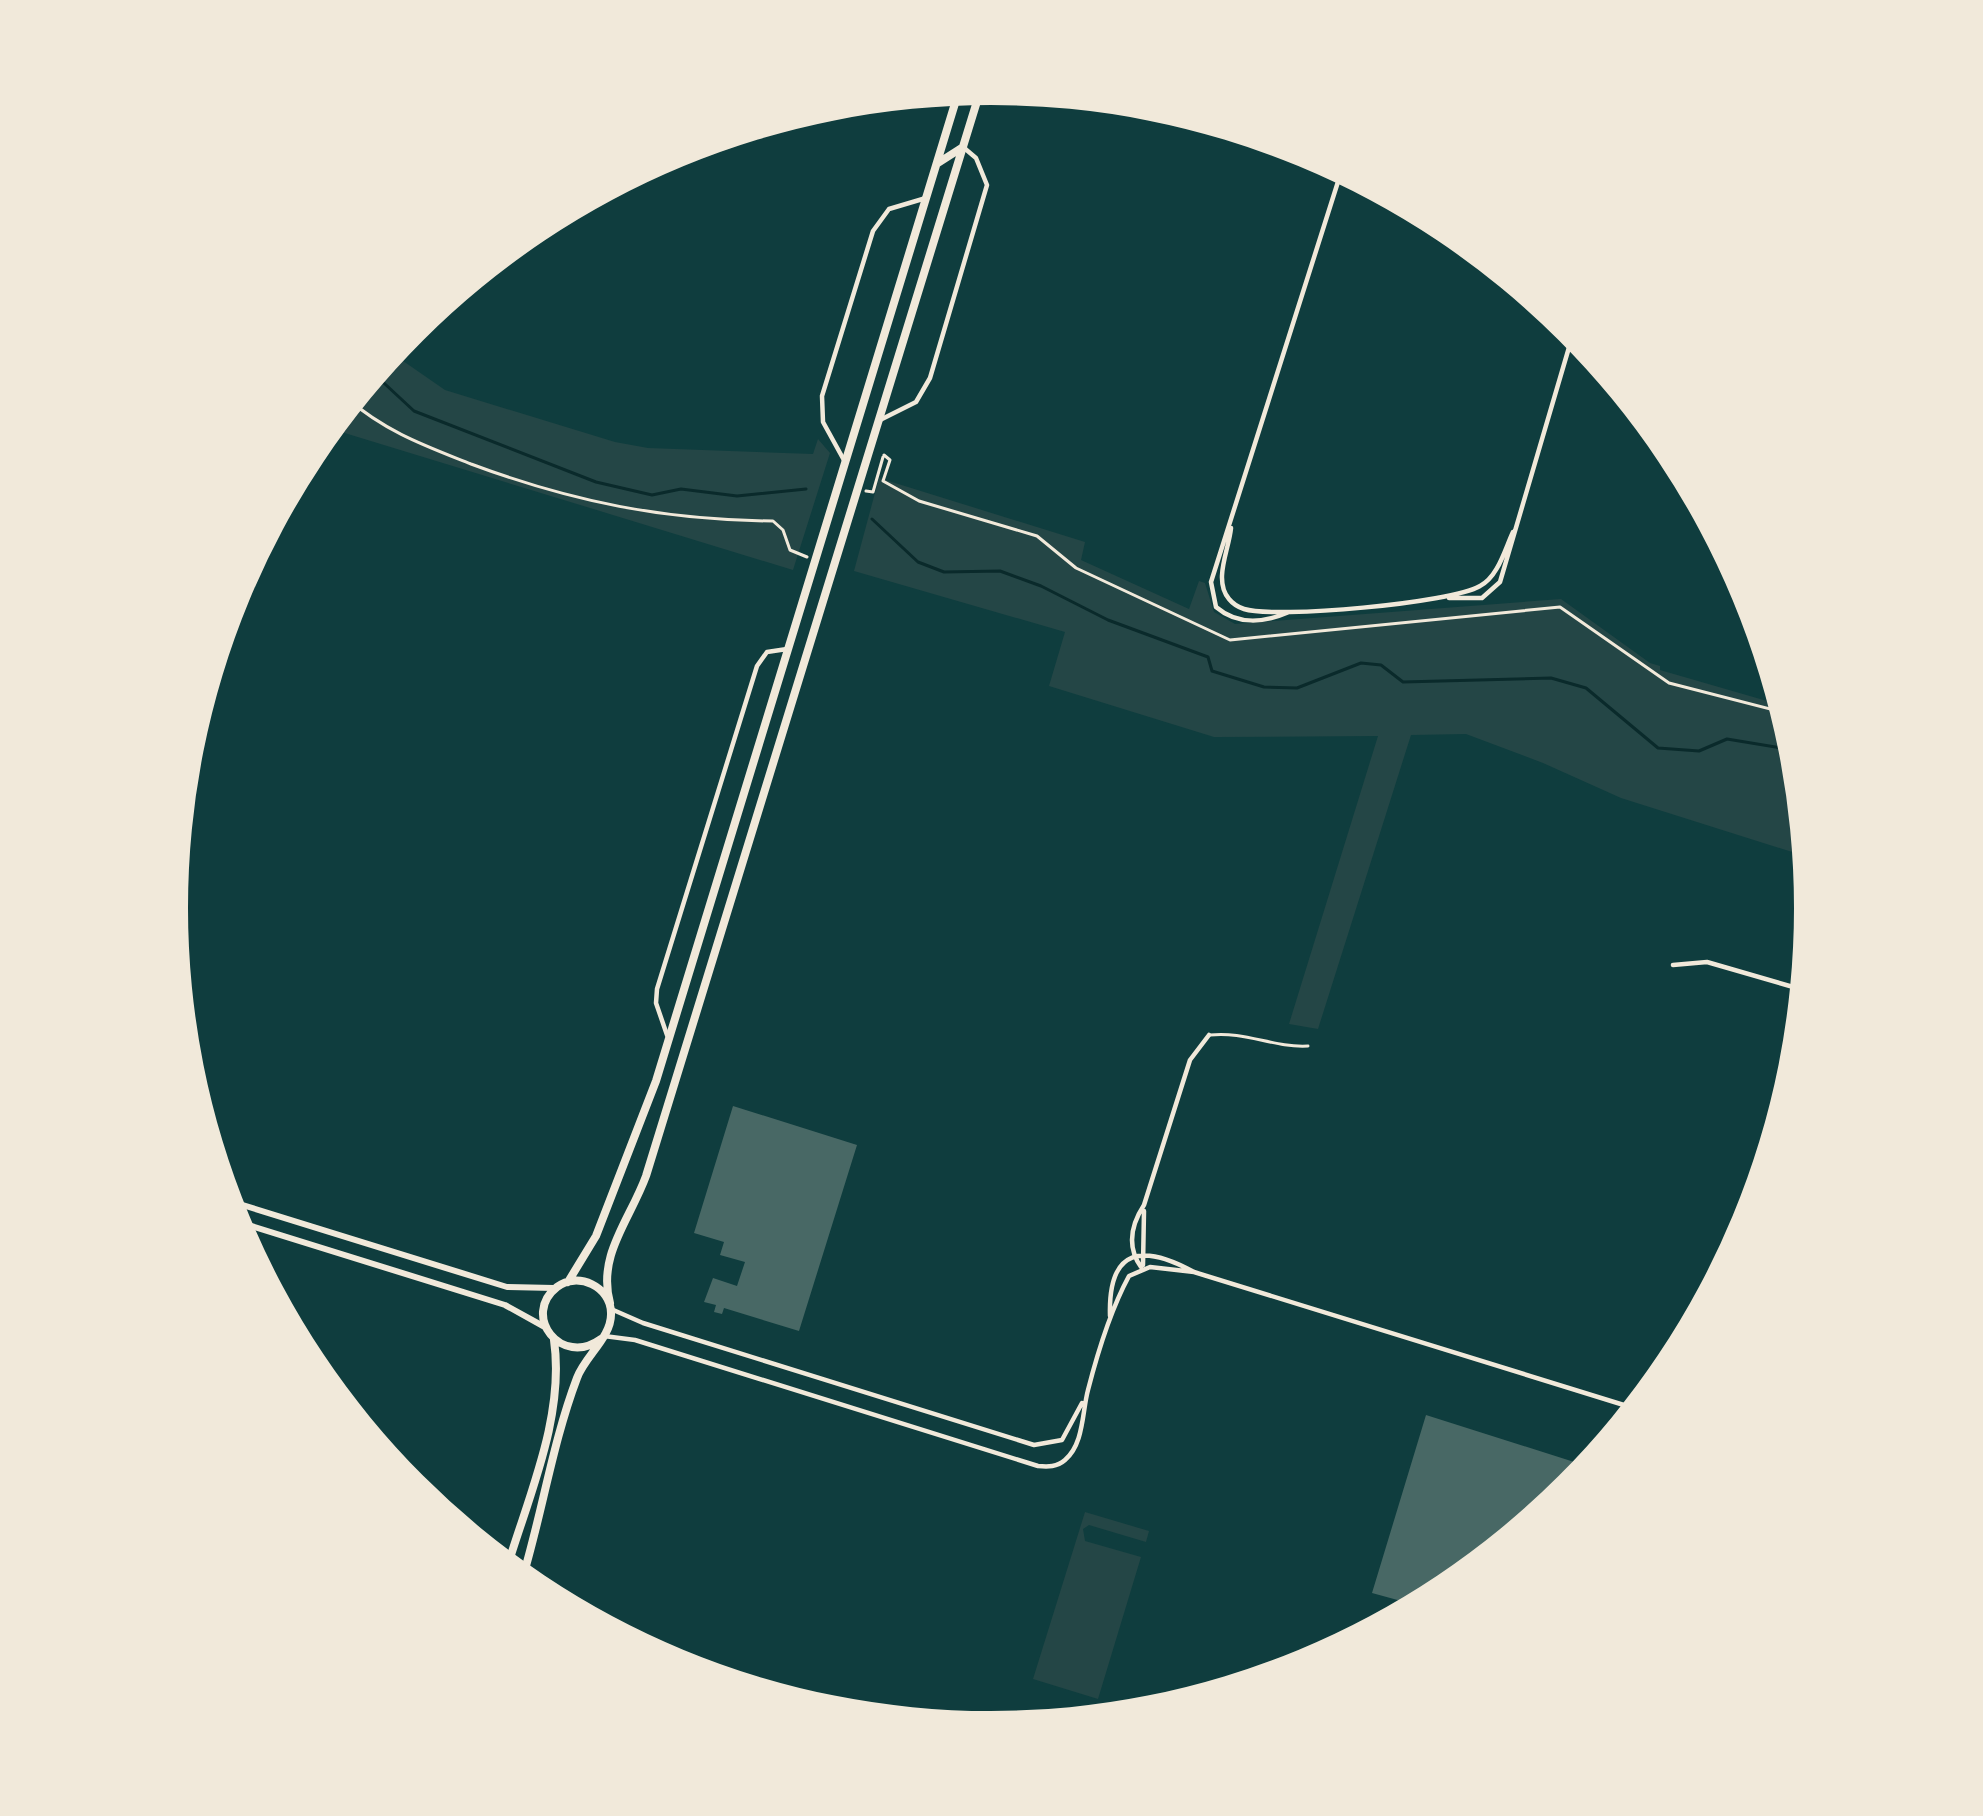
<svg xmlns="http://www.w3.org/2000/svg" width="1983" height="1816" font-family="'Open Sans',sans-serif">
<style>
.green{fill:#244646}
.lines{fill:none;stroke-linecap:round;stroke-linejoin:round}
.stream{stroke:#0a2a2b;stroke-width:3}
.building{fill:#486865}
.path{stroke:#f1e9da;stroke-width:3}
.service{stroke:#f1e9da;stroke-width:3}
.minor{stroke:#f1e9da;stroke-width:4.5}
.tertiary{stroke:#f1e9da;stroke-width:6}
.secondary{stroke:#f1e9da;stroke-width:8}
</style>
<rect width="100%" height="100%" fill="#0f3d3e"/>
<path class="green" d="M390 348 393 354 445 390 615 442 648 448 813 454 818 439 830 453 793 570 325 427Z
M879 478 1085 542 1081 560 1189 609 1199 581 1205 583 1214 612 1235 624 1561 599 1650 663 1660 666V670L1788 707 1800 748 1811 858 1621 798 1543 763 1466 734 1411 735 1318 1029 1289 1024 1378 736 1214 737 1049 686 1065 632 854 571Z
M1085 1512 1149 1531 1146 1542 1089 1525 1083 1529 1085 1541 1141 1557 1098 1699 1033 1679Z"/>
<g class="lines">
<path class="stream" d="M371 371 414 411 596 482 652 495 681 489 737 496 806 489
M872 519 918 562 944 572 1000 571 1041 586 1108 620 1208 657 1212 671 1264 687 1297 688 1361 663 1381 665 1403 682 1551 678 1586 688 1658 748 1699 751 1727 739 1800 751"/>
</g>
<path class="building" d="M733 1106 857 1145 799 1331 724 1308 722 1314 714 1312 716 1305 704 1302 713 1278 737 1286 745 1262 720 1255 724 1242 694 1233Z
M1426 1415 1593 1468 1574 1491 1449 1594 1423 1607 1372 1593Z"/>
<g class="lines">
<path class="path" d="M348 399C386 432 426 446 471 464 573 502 664 520 773 521L783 530 790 550 807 557
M884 455 890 460 883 481 919 501 1037 536 1076 568 1230 640 1560 607 1669 683 1790 714
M866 491 873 492 883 457"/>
<path class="service" d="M1210 1035C1245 1031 1274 1048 1308 1046"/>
<path class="minor" d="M880 420 916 402 930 378 987 185 976 158 963 147
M845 462 823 422 822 396 873 231 889 209 926 198
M1231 528C1229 550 1213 580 1229 599 1233 604 1238 607 1244 609 1276 619 1451 603 1480 586 1498 577 1505 549 1513 532
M1449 598H1482L1500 582 1575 327
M1289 612C1264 623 1237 625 1216 607L1211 582 1343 166
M1673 965 1707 962 1807 991
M667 1035 656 1003 657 989 757 666 767 652 787 649
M1143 1265 1144 1211
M1141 1267C1127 1247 1131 1225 1144 1205L1190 1060 1209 1035
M611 1309 643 1323 1034 1445 1062 1440 1082 1403
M1110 1316C1108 1247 1143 1244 1194 1272L1640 1410
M604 1336 635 1340 1038 1466C1048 1467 1057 1467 1065 1460 1084 1444 1082 1412 1088 1390 1098 1351 1110 1311 1129 1276L1150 1267 1194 1272"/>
<path class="tertiary" d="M223 1199 507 1287 554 1288
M229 1219 505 1305 543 1326"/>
<path class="secondary" d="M938 163 963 147
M568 1282 596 1236 656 1081 960 87
M610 1303C597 1255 630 1220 646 1176L982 85
M506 1571C528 1497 565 1417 554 1340
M521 1583C542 1515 552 1444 577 1378 585 1356 612 1337 611 1313 611 1287 578 1271 557 1287 521 1315 561 1368 601 1339"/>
</g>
<path d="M0 0H1983V1816H0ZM188 908a803 803 0 1 1 1606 0a803 803 0 1 1-1606 0Z" fill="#f1e9da" fill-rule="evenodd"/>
</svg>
